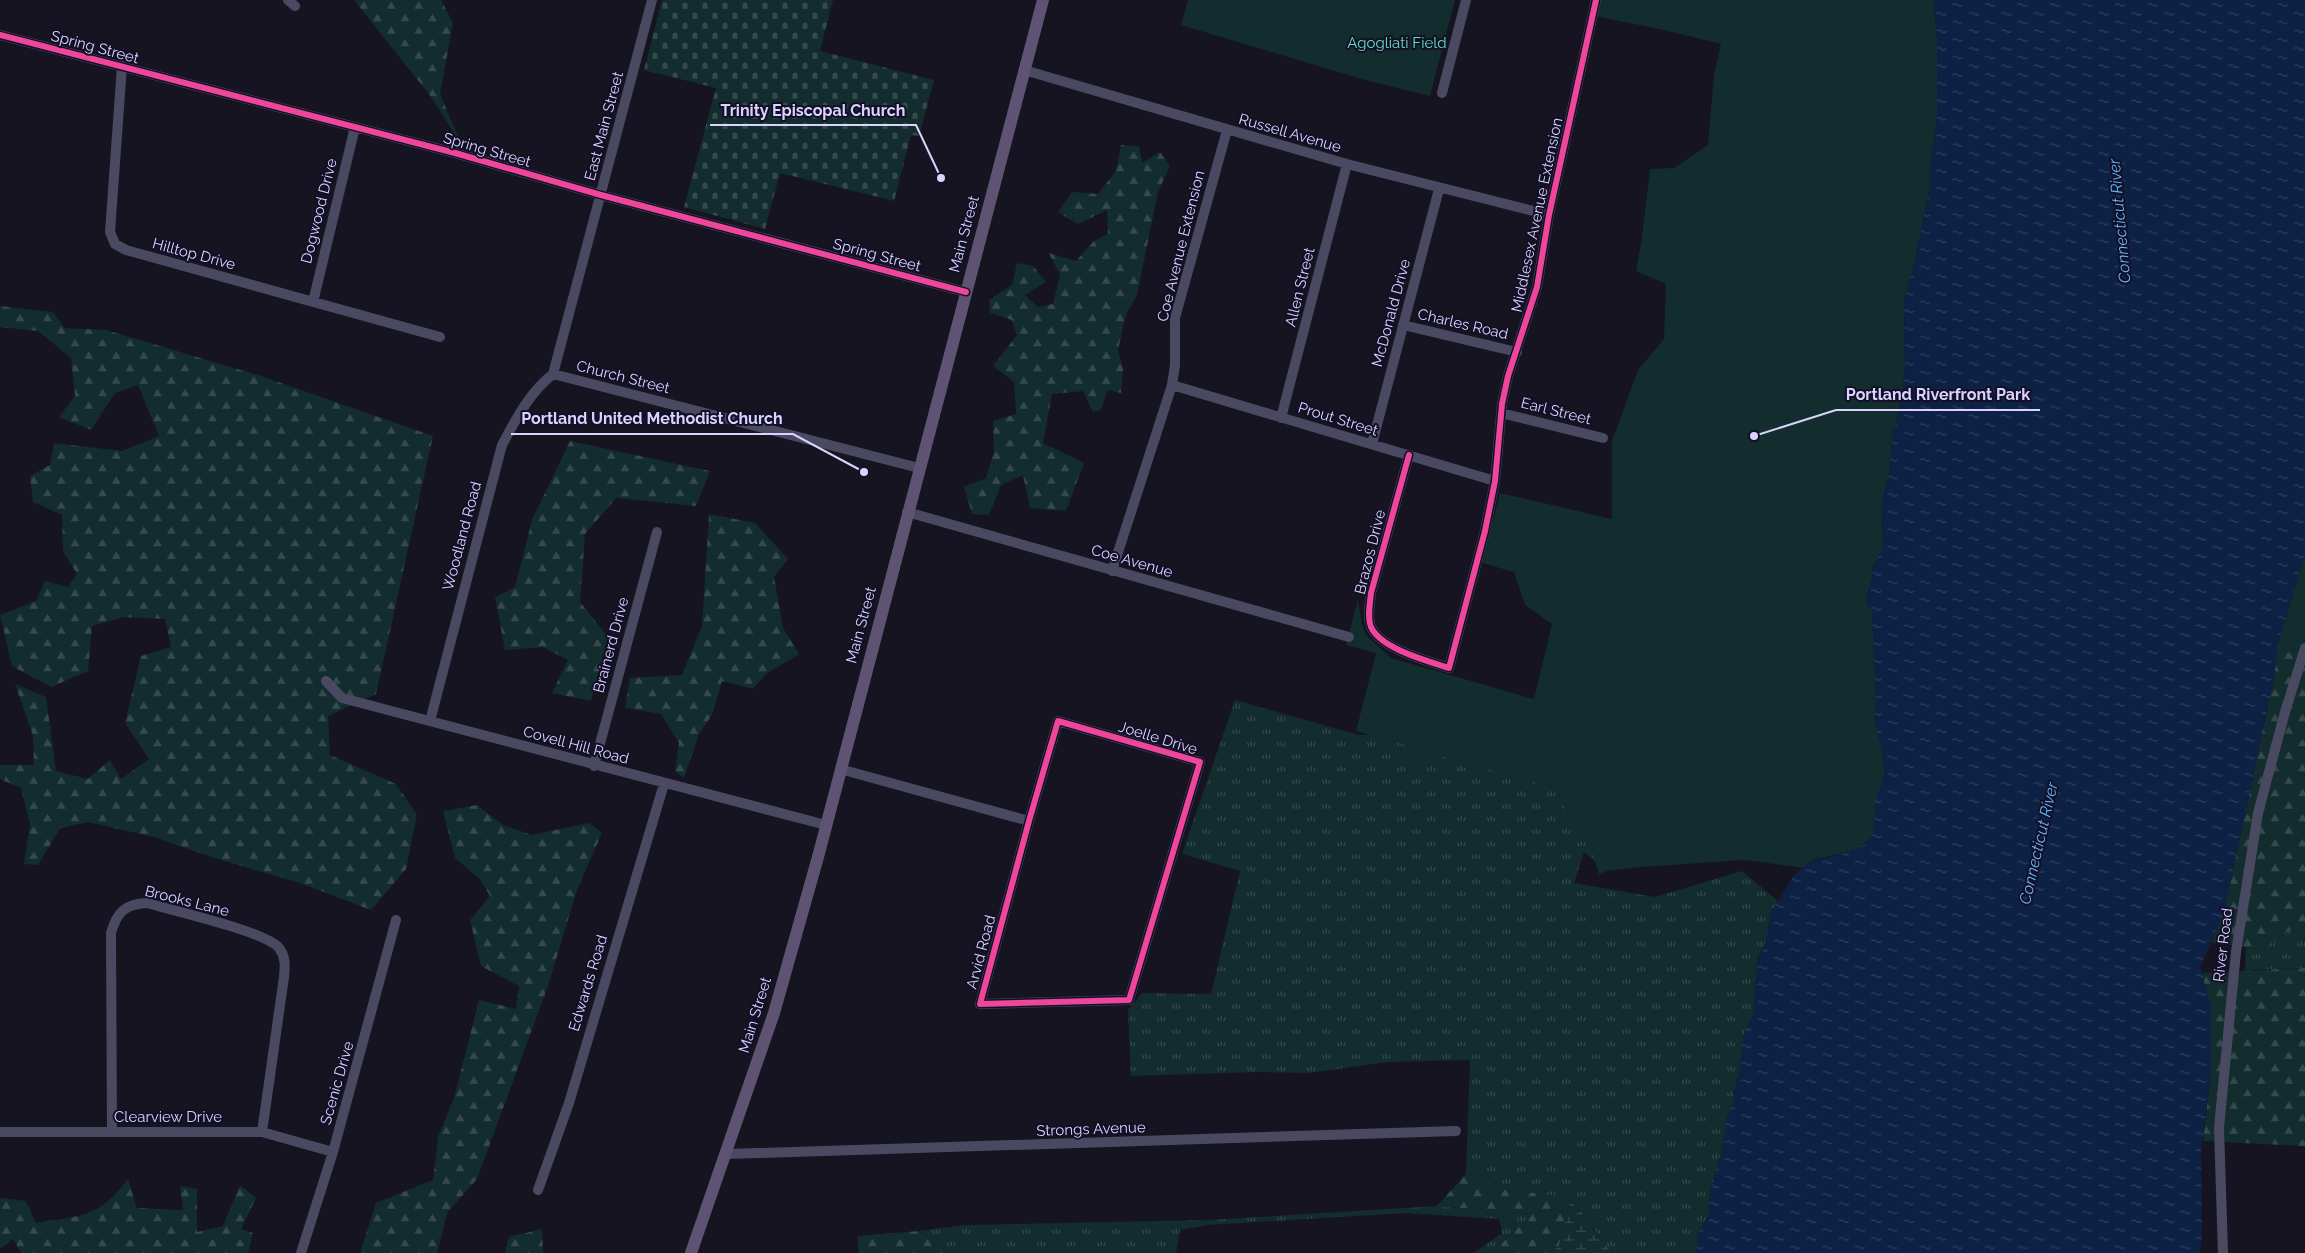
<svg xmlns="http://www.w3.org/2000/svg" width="2305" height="1253" font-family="Raleway,sans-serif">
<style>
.grass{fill:url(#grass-tufts)}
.forest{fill:url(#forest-firs)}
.wetland{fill:url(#wetland-marsh)}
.cemetery{fill:url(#cemetery-stones)}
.park{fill:#132c2d}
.water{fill:url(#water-ripples)}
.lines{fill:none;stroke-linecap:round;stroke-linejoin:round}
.minor{stroke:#4a4962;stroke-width:10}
.major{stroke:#5e5373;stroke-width:12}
.cycleway-casing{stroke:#130f26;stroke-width:9}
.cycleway{stroke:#ed469a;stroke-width:6}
.labels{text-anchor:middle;stroke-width:4;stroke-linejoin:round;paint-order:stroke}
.park-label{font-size:15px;fill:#5fe0c0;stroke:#130f26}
.street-label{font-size:15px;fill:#d9d4ff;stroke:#130f26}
.water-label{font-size:16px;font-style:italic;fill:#62b6ff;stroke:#130f26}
.leader{fill:none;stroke:#d9d4ff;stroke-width:2}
.callout-dot{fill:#d9d4ff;stroke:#130f26;stroke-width:2}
.callout-label{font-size:16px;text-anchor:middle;font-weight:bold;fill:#d9d4ff;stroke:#130f26;stroke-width:4;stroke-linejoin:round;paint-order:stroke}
</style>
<defs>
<pattern id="grass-tufts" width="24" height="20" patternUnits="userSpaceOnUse" patternTransform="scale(1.25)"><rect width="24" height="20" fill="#132c2d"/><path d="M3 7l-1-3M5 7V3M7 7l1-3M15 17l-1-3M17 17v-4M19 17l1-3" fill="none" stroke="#354a4c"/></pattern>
<pattern id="forest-firs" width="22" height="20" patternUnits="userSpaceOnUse" patternTransform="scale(1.25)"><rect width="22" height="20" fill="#132c2d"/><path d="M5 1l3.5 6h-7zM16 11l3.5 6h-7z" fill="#354a4c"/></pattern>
<pattern id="wetland-marsh" width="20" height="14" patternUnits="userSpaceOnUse" patternTransform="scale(1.25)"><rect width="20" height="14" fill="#132c2d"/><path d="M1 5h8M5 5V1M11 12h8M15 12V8" fill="none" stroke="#354a4c"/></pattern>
<pattern id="cemetery-stones" width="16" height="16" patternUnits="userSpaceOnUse" patternTransform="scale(1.25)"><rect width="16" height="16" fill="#132c2d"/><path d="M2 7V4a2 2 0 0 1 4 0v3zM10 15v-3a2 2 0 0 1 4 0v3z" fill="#354a4c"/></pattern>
<pattern id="water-ripples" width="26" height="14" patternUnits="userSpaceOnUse" patternTransform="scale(1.25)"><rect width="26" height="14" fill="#0d2144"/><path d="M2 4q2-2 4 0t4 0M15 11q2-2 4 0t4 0" fill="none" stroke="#304060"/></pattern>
</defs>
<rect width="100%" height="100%" fill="#161421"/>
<path class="grass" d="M1235 700 1359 735 1609 734 1607 871 1584 852 1574 883 1655 897 1742 871 1778 901 1771 912 1766 941 1758 958 1753 1015 1743 1037 1740 1069 1734 1092V1103L1727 1118 1724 1142 1710 1192 1709 1214 1698 1234 1696 1253H1612L1571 1198 1503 1189 1466 1174 1470 1060 1387 1062 1309 1073 1259 1072 1131 1076 1128 1010 1142 993 1211 994 1240 871 1182 854Z
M2290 930 2305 931V968L2245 970 2246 947 2262 949Z
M1437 1206 1532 1214 1492 1253H1474L1502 1233 1499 1219 1405 1213 1208 1225 1180 1230 1176 1253H949L919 1231 965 1225 1210 1220Z"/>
<path class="forest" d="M354 0H441L453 23 440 94 462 146 432 98Z
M1121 145 1139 146 1142 163 1160 152 1170 166 1158 192 1137 295 1126 314 1118 350 1123 369 1121 393 1108 390 1101 410 1093 412 1083 391 1052 394 1043 443 1084 463 1066 511 1030 508 1023 475 1001 485 989 515 972 514 964 487 986 478 994 451 993 421 1016 414 1014 382 993 366 1017 335 1012 320 990 313 989 300 1012 285 1017 263 1033 266 1046 282 1025 295 1038 307 1053 304 1060 275 1049 253 1076 261 1094 241 1108 234 1107 210 1078 224 1058 212 1072 192 1098 194 1116 171Z
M0 306 53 312 65 328 106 330 261 376 433 436 376 694 328 716 330 755 396 784 417 815 406 869 371 910 300 883 214 858 154 837 88 822 60 828 38 865 24 864 30 824 21 788 0 779V765H34L33 736 15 684 46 697 56 771 88 779 110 760 121 779 149 759 125 723 141 656 171 647 165 619 124 617 92 626 88 671 51 687 12 666 0 615 36 601 45 581 68 587 77 574 63 551 62 515 33 502 30 476 50 465 54 443 122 451 159 436 138 385 115 393 91 430 59 417 75 396 71 358 38 331 0 327Z
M570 441 710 471 696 506 616 498 585 534 580 602 608 637 591 701 552 693 568 660 543 647 505 650 495 597 515 587 532 520Z
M709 514 755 523 788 559 774 577 783 628 799 654 766 674 753 689 722 681 712 715 699 734 684 778 675 771 679 743 661 714 625 708 630 678 682 675 702 626Z
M2278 644 2305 652V931L2290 930 2262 949 2211 943 2224 912 2274 678Z
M477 805 503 825 532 835 589 823 602 833 577 890 548 986 477 1179 447 1213 437 1253H360L376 1203 433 1180 438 1137 454 1098 479 1000 516 1009 519 986 481 966 470 920 490 896 480 879 455 858 443 811Z
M2305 968V1146L2203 1141 2211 1074 2202 973Z
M1466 1174 1503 1189 1571 1198 1559 1246 1550 1253H1492L1532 1214 1437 1206Z
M128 1179 137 1208 183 1210 180 1186 197 1189V1232L223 1226 240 1185 256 1198 241 1229 253 1233 248 1253H21L13 1239 0 1249V1198L26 1201 36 1223C81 1215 98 1219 128 1179Z
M542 1229 543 1253H505L509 1237Z
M919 1231 949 1253H859L857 1236Z"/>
<path class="wetland" d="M1571 1198 1612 1253H1550L1559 1246Z"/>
<path class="cemetery" d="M662 0H833L820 51 934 80 919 136 911 135 894 201 780 173 765 229 684 207 716 88 644 70Z"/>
<path class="park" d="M1188 0H1455L1430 96 1365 80 1181 25Z
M1599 0H1933L1937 38V119L1931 160 1929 190 1915 261 1904 300 1905 366 1902 395 1892 438 1890 470 1882 502 1883 548 1873 567 1872 579 1865 601 1872 612 1876 698 1875 724 1881 745 1885 773 1875 804 1876 813 1872 837 1859 849 1813 860 1805 868 1745 860 1641 867 1607 871 1599 874 1582 823C1559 815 1567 802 1554 788L1441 756 1436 758 1429 767 1411 761 1414 747 1356 731 1376 653 1346 645 1358 599 1362 624 1366 635 1391 658 1534 699 1552 624 1525 605 1514 572 1482 563 1500 493 1612 519V441L1638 370 1664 339 1666 284 1636 271 1642 237 1650 169 1674 168 1708 145 1714 75 1721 44 1664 30 1595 16Z
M2305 554V652L2278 644Z"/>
<path class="water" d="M1933 0H2305V554L2278 644 2274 678 2224 912 2200 967 2211 1006V1074L2201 1151 2202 1233 2200 1253H1696L1698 1234 1709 1214 1710 1192 1724 1142 1726 1118 1734 1103 1736 1082 1740 1069 1743 1037 1753 1015 1757 964 1766 941 1771 912 1795 874 1810 862 1859 849 1872 837 1876 813 1875 801 1885 773 1881 745 1875 724 1876 698 1872 612 1865 601 1872 579 1873 567 1883 548 1882 502 1890 470 1892 438 1902 395 1905 366 1904 300 1915 261 1929 190 1931 160 1937 119V38Z"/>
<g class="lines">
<path class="minor" d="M288 0 295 6
M0 35 455 153 601 195 966 292
M122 66 110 232 115 244 126 250 440 337
M1024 70 1347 164 1549 215
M1442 93 1466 0
M313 302 355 127
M1403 325 1517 352
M553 374 652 0
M553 374 919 468
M1172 385 1495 481
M1501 413 1603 438
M1281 418 1347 164
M1372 444 1439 189
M1409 455 1371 593C1370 604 1367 617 1371 627 1381 649 1428 661 1449 668L1485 531 1495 481 1502 404 1508 376 1537 287 1549 215 1596 0
M907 512 1349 637
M1112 571 1172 385 1175 365V318L1227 130
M326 681 342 698 826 825
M430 721 502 445C516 419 529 393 553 374
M1058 721 1200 762 1129 1000 980 1004 1029 821Z
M594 766 657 532
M840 769 1029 821
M0 1132H262L333 1152
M112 1132 111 933C117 912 125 904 147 903 171 910 267 932 279 948 286 957 285 966 284 977L262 1132
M727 1154 1456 1131
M538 1190 569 1103 664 784
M301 1253 333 1152 396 920
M2223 1253 2219 1128 2236 952 2258 813 2285 712 2305 648"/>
<path class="major" d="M691 1253 774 1013 818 857 1043 0"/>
<g class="cycleway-casing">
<path id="cycleway" d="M0 35 455 153 601 195 966 292
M1409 455 1371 593C1370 604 1367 617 1371 627 1381 649 1428 661 1449 668L1485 531 1495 481 1502 404 1508 376 1537 287 1549 215 1596 0
M1058 721 1200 762 1129 1000 980 1004 1029 821Z"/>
</g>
<use href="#cycleway" class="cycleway"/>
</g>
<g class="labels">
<g class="park-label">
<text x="1397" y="48">Agogliati Field</text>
</g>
<g class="street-label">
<text transform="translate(95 47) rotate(15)" y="5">Spring Street</text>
<text transform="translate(604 126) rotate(-75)" y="5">East Main Street</text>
<text transform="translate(1290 133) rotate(16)" y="5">Russell Avenue</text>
<text transform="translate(487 150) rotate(16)" y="5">Spring Street</text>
<text transform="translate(319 211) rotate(-76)" y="5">Dogwood Drive</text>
<text transform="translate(1537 215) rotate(-78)" y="5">Middlesex Avenue Extension</text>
<text transform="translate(964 234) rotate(-75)" y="5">Main Street</text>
<text transform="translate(1181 246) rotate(-76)" y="5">Coe Avenue Extension</text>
<text transform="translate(194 254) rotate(15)" y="5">Hilltop Drive</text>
<text transform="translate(877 255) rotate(15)" y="5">Spring Street</text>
<text transform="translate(1300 287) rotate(-76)" y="5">Allen Street</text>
<text transform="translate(1391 313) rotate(-75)" y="5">McDonald Drive</text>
<text transform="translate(1463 324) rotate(13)" y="5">Charles Road</text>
<text transform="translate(623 377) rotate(14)" y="5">Church Street</text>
<text transform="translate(1556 411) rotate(14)" y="5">Earl Street</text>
<text transform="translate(1338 419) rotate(17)" y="5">Prout Street</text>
<text transform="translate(462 536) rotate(-75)" y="5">Woodland Road</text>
<text transform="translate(1370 552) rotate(-76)" y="5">Brazos Drive</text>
<text transform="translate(1132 561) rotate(16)" y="5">Coe Avenue</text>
<text transform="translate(861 625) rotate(-75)" y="5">Main Street</text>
<text transform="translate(611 645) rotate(-75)" y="5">Brainerd Drive</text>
<text transform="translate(1158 738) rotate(17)" y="5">Joelle Drive</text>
<text transform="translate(576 745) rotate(15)" y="5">Covell Hill Road</text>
<text transform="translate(187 901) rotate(14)" y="5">Brooks Lane</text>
<text transform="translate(2223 945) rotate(-83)" y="5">River Road</text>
<text transform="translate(981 952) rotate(-75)" y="5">Arvid Road</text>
<text transform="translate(588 983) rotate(-73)" y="5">Edwards Road</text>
<text transform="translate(755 1015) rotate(-73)" y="5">Main Street</text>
<text transform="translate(337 1083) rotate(-74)" y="5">Scenic Drive</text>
<text x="168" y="1122">Clearview Drive</text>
<text transform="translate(1091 1129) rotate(-2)" y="5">Strongs Avenue</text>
</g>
<g class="water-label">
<text transform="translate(2119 221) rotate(-95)" y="6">Connecticut River</text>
<text transform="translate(2038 843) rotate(-77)" y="6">Connecticut River</text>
</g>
</g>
<path class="leader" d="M941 178L916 125H710M1754 436L1836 410H2040M864 472L793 434H511"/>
<g class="callout-dot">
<circle cx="941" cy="178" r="5"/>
<circle cx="1754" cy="436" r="5"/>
<circle cx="864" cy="472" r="5"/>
</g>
<g class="callout-label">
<text x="813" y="116">Trinity Episcopal Church</text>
<text x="1938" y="400">Portland Riverfront Park</text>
<text x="652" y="424">Portland United Methodist Church</text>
</g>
</svg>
